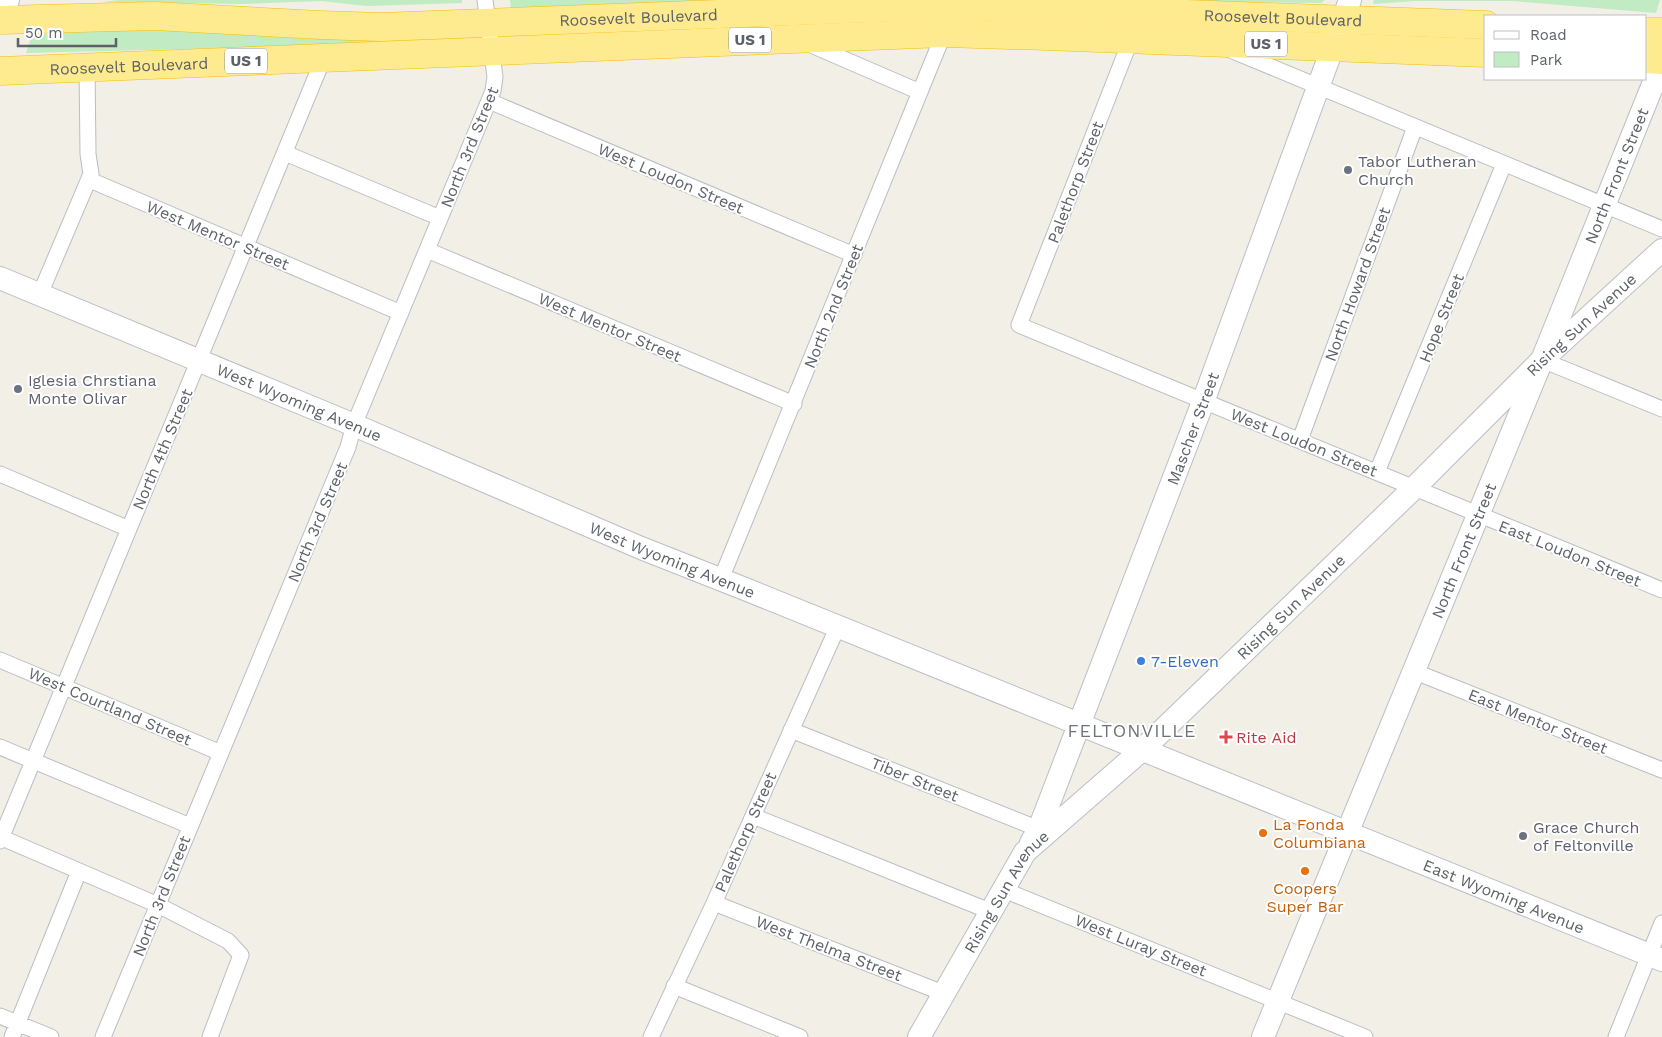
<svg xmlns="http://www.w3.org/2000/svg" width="1662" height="1037" font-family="'Work Sans',sans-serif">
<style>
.green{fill:#c0ebc3}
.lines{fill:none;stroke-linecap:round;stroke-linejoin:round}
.street-casing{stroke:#babdc2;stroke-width:17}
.secondary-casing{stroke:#bbbec5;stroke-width:24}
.highway-casing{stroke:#f7bd00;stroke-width:29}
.street{stroke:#fff;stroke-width:15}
.secondary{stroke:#fff;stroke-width:22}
.highway{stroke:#ffeb8f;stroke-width:28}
.worship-dot{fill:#6b7280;stroke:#fff;stroke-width:2}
.shop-dot{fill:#3f7fe0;stroke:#fff;stroke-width:2}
.health-dot{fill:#e0444e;stroke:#fff;stroke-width:2}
.food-dot{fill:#e8710a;stroke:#fff;stroke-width:2}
.labels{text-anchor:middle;stroke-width:4;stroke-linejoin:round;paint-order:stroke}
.shield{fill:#fff;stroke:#8e9095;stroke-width:1}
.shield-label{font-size:15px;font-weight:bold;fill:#5d6168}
.street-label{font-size:16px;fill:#5d6168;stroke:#fff}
.worship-label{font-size:16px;fill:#5b616d;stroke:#fff;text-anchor:start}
.shop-label{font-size:16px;fill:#366cbe;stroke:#fff;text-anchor:start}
.health-label{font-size:16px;fill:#be3a42;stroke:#fff;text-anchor:start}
.food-label{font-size:16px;fill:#c56008;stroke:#fff;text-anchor:start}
.neighbourhood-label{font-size:18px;letter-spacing:1px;fill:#6e737a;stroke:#fff}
</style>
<rect width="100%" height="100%" fill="#f1efe6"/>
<path class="green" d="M119 0H462V3L367 6 321 1 243 4 102 2Z
M510 0H802L511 8Z
M1177 0H1324L1322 3 1177 1Z
M1374 0H1660L1656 13 1512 1H1414L1373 4Z
M149 26 462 33 463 42 26 53 32 35Z"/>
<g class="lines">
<g class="street-casing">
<path id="street" d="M1131 39 1019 325 1662 590
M809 44 920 92
M1228 49 1662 229
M489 101 854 255
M285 153 440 218
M90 180 401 313
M427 250 794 404
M40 294 91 174 88 154 87 67
M1542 360 1662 409
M1300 440 1415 127
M1377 472 1504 164
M0 474 129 529
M721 579 944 33
M0 660 221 753
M1413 671 1662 770
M791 730 1039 829
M0 747 190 826
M753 816 992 912
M0 837 158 905 228 941 241 955 210 1037
M0 841 324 57
M1004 890 1365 1037
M714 903 943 993
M674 986 800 1037
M0 1016 51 1037
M12 1037 79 871
M103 1037 348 447 354 425 493 91 495 77 485 0
M651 1037 714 903 838 626
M1616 1037 1662 923"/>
</g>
<g class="secondary-casing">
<g id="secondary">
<path d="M0 20 8 0"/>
<path id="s1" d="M0 278 354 425 641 548 745 589 1662 960"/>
<path id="s2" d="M1031 843 1039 829 1203 402 1350 0"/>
<path id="s3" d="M919 1037 1025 852 1143 749 1414 488 1542 360 1662 250"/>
<path id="s4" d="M1263 1037 1542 360 1662 62"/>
</g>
</g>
<g class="highway-casing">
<g id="highway">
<path id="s5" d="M0 20 155 16 320 25 381 27 900 7 968 6 1486 25"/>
<path d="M1646 32H1662"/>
<path d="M1646 59 1662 60"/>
<path id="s6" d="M0 71 944 33 1047 36 1486 53"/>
</g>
</g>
<use href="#street" class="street"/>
<use href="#secondary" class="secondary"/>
<use href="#highway" class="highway"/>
</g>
<g class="worship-dot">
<circle cx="1348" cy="170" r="5"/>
<circle cx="18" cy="389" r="5"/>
<circle cx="1523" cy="836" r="5"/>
</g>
<circle class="shop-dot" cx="1141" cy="661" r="5"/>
<path class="health-dot" d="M1223.5 729.5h5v5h5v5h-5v5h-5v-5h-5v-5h5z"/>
<g class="food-dot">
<circle cx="1263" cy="833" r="5"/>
<circle cx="1305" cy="871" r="5"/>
</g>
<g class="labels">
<g class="shield">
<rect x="729" y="27.5" width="42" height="25" rx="4"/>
<rect x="1245" y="31.5" width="42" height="25" rx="4"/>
<rect x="225" y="48.5" width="42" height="25" rx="4"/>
</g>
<g class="shield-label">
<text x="750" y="45">US 1</text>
<text x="1266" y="49">US 1</text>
<text x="246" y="66">US 1</text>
</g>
<g class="street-label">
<text dy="6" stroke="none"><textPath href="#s5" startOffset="639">Roosevelt Boulevard</textPath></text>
<text dy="6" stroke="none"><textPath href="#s5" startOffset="1284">Roosevelt Boulevard</textPath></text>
<text dy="6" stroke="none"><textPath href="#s6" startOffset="129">Roosevelt Boulevard</textPath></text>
<text transform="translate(469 147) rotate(-68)" y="6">North 3rd Street</text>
<text dy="6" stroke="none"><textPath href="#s4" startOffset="931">North Front Street</textPath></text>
<text transform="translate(671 178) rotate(23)" y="6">West Loudon Street</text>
<text transform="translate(1075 182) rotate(-69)" y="6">Palethorp Street</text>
<text transform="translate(218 235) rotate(23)" y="6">West Mentor Street</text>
<text transform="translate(1357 284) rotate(-70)" y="6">North Howard Street</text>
<text transform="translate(833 306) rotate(-68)" y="6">North 2nd Street</text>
<text transform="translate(1441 318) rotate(-68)" y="6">Hope Street</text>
<text dy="6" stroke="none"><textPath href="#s3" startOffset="980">Rising Sun Avenue</textPath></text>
<text transform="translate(610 327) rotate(23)" y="6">West Mentor Street</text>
<text dy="6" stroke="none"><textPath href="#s1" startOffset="324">West Wyoming Avenue</textPath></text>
<text dy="6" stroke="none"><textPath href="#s2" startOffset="445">Mascher Street</textPath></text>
<text transform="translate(1304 442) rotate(22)" y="6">West Loudon Street</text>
<text transform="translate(162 449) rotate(-67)" y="6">North 4th Street</text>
<text transform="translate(317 522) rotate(-67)" y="6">North 3rd Street</text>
<text dy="6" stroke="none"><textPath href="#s4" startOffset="526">North Front Street</textPath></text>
<text transform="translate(1570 553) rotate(22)" y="6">East Loudon Street</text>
<text dy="6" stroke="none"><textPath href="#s1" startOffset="729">West Wyoming Avenue</textPath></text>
<text dy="6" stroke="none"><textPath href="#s3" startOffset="575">Rising Sun Avenue</textPath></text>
<text transform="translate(110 706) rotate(23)" y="6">West Courtland Street</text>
<text transform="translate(1538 721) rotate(22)" y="6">East Mentor Street</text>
<text transform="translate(915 779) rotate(22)" y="6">Tiber Street</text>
<text transform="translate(745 832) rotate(-66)" y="6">Palethorp Street</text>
<text dy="6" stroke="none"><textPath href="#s3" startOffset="170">Rising Sun Avenue</textPath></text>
<text transform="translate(161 896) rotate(-68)" y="6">North 3rd Street</text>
<text dy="6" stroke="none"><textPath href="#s1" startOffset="1626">East Wyoming Avenue</textPath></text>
<text transform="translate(1141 945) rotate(22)" y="6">West Luray Street</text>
<text transform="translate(829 948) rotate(21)" y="6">West Thelma Street</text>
</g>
<g class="worship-label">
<text x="1358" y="167">Tabor Lutheran<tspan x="1358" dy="18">Church</tspan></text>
<text x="28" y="386">Iglesia Chrstiana<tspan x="28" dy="18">Monte Olivar</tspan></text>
<text x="1533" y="833">Grace Church<tspan x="1533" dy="18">of Feltonville</tspan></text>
</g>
<g class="shop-label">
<text x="1151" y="667">7-Eleven</text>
</g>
<g class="health-label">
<text x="1236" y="743">Rite Aid</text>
</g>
<g class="food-label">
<text x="1273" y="830">La Fonda<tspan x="1273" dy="18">Columbiana</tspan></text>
<text x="1305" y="894" text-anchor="middle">Coopers<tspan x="1305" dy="18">Super Bar</tspan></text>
</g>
<g class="neighbourhood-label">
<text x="1132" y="737">FELTONVILLE</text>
</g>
</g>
<rect x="1484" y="15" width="162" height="65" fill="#ffffff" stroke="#bec0c3"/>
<rect x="1494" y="31" width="25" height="8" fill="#ffffff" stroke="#bec0c3"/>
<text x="1530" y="40" font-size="15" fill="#5d6168">Road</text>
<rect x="1494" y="52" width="25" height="15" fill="#c0ebc3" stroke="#bec0c3"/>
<text x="1530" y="65" font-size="15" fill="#5d6168">Park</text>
<path d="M18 38v8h98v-8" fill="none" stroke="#5d6168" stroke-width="2.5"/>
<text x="25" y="38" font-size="15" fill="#5d6168" stroke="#ffffff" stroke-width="4" paint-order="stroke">50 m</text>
</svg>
